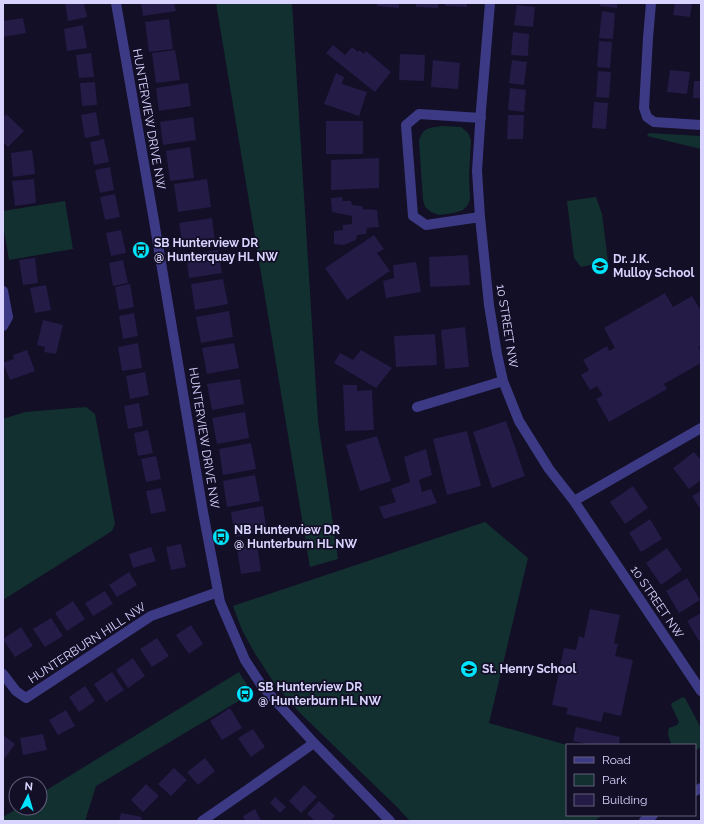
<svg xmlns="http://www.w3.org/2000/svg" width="704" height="824" font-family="Raleway,sans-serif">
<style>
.green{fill:#12302f}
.building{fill:#241b47}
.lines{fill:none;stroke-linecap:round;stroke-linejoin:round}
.minor{stroke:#3d3a85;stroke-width:10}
.labels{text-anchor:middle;stroke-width:3.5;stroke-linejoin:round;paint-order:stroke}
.street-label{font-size:12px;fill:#d9d4ff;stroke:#130f26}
.poi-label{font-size:12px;font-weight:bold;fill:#d9d4ff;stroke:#130f26;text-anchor:start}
</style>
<rect width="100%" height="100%" fill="#130f26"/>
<path class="green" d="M216 3H292L318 421 338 559 310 567Z
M442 126 461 127 468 133 471 140 469 176 470 200 467 206 463 210 454 213 439 215 431 212 425 207 423 200 419 141C423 127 429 128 442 126Z
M649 133 701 136V149L647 136Z
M596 197 602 214 608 261 581 267 574 258 567 201Z
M65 201 73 249 9 260 3 225V211Z
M86 407 95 414 115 524 112 531 3 600V419L25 412Z
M485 522 528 558 489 723 567 745V815H603L594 821H410L397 807 300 713 276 686 254 652 242 630 233 606Z
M239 672 252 693 96 786 85 821H3V817L18 808H40V794Z
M683 697 685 698 701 728V747L695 751V745H672C669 740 667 734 669 728L677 725 679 722 671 705 672 703Z"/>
<path class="building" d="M65 3H84L87 17 68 21Z
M141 3H174L176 11 143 16Z
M377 3H399V8L377 6Z
M416 3H438V8L416 7Z
M445 3H467V7L445 6Z
M600 3H617V8L600 6Z
M675 3H692L690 17 673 15Z
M517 5 535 7 533 27 514 25Z
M602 11 615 13 613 39 599 38Z
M23 18 26 33 3 37V21Z
M169 19 173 49 149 52 145 22Z
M83 25 87 48 67 51 64 29Z
M513 32 529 34 528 56 511 55Z
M599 41 612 42 610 68 597 67Z
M333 45 345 55 352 47 358 52 359 50 364 54 366 51 391 72 375 92 326 53Z
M175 50 180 80 156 83 152 53Z
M91 53 94 77 79 78 76 55Z
M400 54 425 55 424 81 399 80Z
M433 60 460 63 458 89 431 87Z
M512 60 527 62 524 85 509 83Z
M670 70 690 72 687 94 667 92Z
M598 71 611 72 609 98 596 97Z
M336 73 344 77 342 84 367 92 359 116 324 104Z
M694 81H701V98H693Z
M95 82 97 105 82 106 80 83Z
M188 83 191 106 159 111 156 88Z
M510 88 526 90 524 112 508 110Z
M594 102 608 103 606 129 592 128Z
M96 112 100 135 85 138 81 115Z
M6 114 24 131 8 147 3 142V118Z
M508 115H524L523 139H507Z
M193 117 196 140 163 145 160 122Z
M326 121H363V154H326Z
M104 139 109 162 94 165 90 142Z
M190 147 194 178 170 181 166 151Z
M32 150 35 174 13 177 11 153Z
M379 158V188L331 190V160Z
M110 167 114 190 100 193 95 170Z
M34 179 36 203 15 206 12 181Z
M207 179 211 207 178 212 174 184Z
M115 194 120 217 105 220 100 197Z
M342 197 343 201H351L352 205 362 206 363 209 377 210 379 227 367 228 366 234 357 235 356 240 344 245 334 244V231L343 230V225L352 224V216L332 212 331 198Z
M212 218 215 242 183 246 179 223Z
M121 230 126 253 111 256 106 233Z
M374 235 384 249 377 253 390 271 347 300 325 268Z
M218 250 222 273 189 278 186 255Z
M468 255 470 285 430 287 429 257Z
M35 258 38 283 23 285 19 260Z
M123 260 128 283 113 286 109 263Z
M416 262 421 292 386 298 383 281 394 278 393 265Z
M223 279 228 304 195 310 191 284Z
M130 284 134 307 119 310 115 287Z
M46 285 51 310 35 313 30 288Z
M665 293 673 307 692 296 701 311V345L698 347 701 351V363L664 384 667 389 609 422 596 399 603 395 597 386 590 390 581 375 589 370 583 360 607 346 609 351 615 348 604 328Z
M229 311 233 337 201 343 196 317Z
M134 313 138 336 123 339 119 316Z
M43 320 63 325 56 354 44 352 45 347 37 345Z
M465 327 469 367 445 369 441 330Z
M435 334 437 365 396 367 394 336Z
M138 343 142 368 122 371 118 347Z
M234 343 239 368 207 374 202 348Z
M27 350 35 371 10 380 3 363 14 359 13 355Z
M361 350 392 368 376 388 334 363 340 353 353 360Z
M145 372 149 395 130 399 126 376Z
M240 379 244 404 212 410 207 384Z
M343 385H357V391L372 390 374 430 345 431Z
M139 403 143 426 128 429 124 406Z
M245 412 249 438 217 444 212 418Z
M506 421 525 476 492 488 473 432Z
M148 430 153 453 138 456 134 433Z
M467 431 481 486 447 495 433 439Z
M377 436 391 481 360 491 346 445Z
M251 443 256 469 223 475 219 449Z
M426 449 432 475 419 480 422 492 431 489 437 503 384 519 379 507 396 502 391 489 410 482 404 457Z
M694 452 701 460V480L689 489 673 468Z
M156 456 161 479 146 482 141 459Z
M255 475 260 501 227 507 223 481Z
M633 486 648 508 625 524 610 502Z
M161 488 166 511 151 514 146 491Z
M701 491V510L692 496Z
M263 506 267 532 235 537 231 512Z
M650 519 662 539 641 552 629 533Z
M181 544 186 567 171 570 166 547Z
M257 545 261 571 241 574 237 548Z
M151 547 156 561 133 568 129 554Z
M667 548 682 570 661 585 646 563Z
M129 572 137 585 117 597 109 585Z
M687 578 700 600 679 613 666 591Z
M105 591 113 604 93 616 85 603Z
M73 601 85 619 67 631 55 613Z
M590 609 620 615 614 643 618 644 615 656 633 660 621 716 604 712 601 722 566 714 568 708 552 705 564 648 576 650 579 636 584 638Z
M701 613V640L699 641 687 621Z
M51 618 63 636 45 647 33 629Z
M191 625 203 644 189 654 176 635Z
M21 627 33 646 15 657 3 639Z
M157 638 169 656 152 667 140 649Z
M133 658 145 676 128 688 116 670Z
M112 672 124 690 106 702 94 684Z
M85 686 95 701 79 712 69 697Z
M230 708 242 728 222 740 210 721Z
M66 710 75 726 58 735 49 720Z
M576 727 620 737 619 745H593L573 741Z
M253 729 265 747 251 757 238 738Z
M43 734 47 750 23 755 20 738Z
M3 735 15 744 5 758 3 756Z
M205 758 215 771 198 785 187 772Z
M174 768 187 780 171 796 158 784Z
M146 784 159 796 143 812 131 800Z
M304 785 317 797 301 813 289 801Z
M275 797 286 807 280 813 270 803Z
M319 801 335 816 330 821H315L307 814Z
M255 809 261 821H245L243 816Z
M121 813 142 817 141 821H119Z"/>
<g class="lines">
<path class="minor" d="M116 3 153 215 203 512 220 602 245 660 262 686 314 743 390 821
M490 3 481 110 477 171 480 217 489 305 497 354 503 381 519 421 549 469 574 501 701 691
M651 3 648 38 644 108 647 117 654 122 701 125
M480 217 426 225 413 216 406 125 419 114 481 118
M3 291 8 317 3 326
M417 407 503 381
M574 501 701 428
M3 674 16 691 26 698 151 616 218 592
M695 791 701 788
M202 821 247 790 314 743
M644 821 653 815"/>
</g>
<defs>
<g id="bus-disc" transform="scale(0.9)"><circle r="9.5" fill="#00e5ff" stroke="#130f26"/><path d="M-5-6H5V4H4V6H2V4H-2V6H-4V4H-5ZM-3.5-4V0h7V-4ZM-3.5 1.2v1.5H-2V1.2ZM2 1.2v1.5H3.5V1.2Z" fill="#111"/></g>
<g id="school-disc" transform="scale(0.9)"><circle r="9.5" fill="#00e5ff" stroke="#130f26"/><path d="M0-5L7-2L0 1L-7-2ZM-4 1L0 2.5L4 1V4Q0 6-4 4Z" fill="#111"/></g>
</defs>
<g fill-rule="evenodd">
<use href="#bus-disc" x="141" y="250"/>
<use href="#school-disc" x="600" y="266"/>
<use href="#bus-disc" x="221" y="537"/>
<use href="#school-disc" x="469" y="669"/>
<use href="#bus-disc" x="245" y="694"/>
</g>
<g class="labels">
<g class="street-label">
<text transform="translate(149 119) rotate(80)" y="4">HUNTERVIEW DRIVE NW</text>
<text transform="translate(507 326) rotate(81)" y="4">10 STREET NW</text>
<text transform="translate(204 438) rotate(81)" y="4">HUNTERVIEW DRIVE NW</text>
<text transform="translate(657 602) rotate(56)" y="4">10 STREET NW</text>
<text transform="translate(87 643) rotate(-33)" y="4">HUNTERBURN HILL NW</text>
</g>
<g class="poi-label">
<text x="154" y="247">SB Hunterview DR<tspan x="154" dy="14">@ Hunterquay HL NW</tspan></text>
<text x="613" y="263">Dr. J.K.<tspan x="613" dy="14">Mulloy School</tspan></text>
<text x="234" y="534">NB Hunterview DR<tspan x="234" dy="14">@ Hunterburn HL NW</tspan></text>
<text x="482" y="673">St. Henry School</text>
<text x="258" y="691">SB Hunterview DR<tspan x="258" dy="14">@ Hunterburn HL NW</tspan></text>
</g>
</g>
<rect width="704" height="824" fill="none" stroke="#d9d4ff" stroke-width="8"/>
<rect x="566" y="744" width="130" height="72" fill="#130f26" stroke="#625e7d"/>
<rect x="574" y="757" width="20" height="6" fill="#3d3a85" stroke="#625e7d"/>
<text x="602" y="764" font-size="12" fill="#d9d4ff">Road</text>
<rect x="574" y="774" width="20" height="12" fill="#12302f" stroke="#625e7d"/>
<text x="602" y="784" font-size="12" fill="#d9d4ff">Park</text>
<rect x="574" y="794" width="20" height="12" fill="#241b47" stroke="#625e7d"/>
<text x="602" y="804" font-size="12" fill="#d9d4ff">Building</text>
<g transform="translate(28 796) rotate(5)"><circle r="19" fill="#130f26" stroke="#625e7d"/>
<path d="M0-3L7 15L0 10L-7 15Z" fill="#00e5ff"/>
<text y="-6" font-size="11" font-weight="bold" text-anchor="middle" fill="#d9d4ff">N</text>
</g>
</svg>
